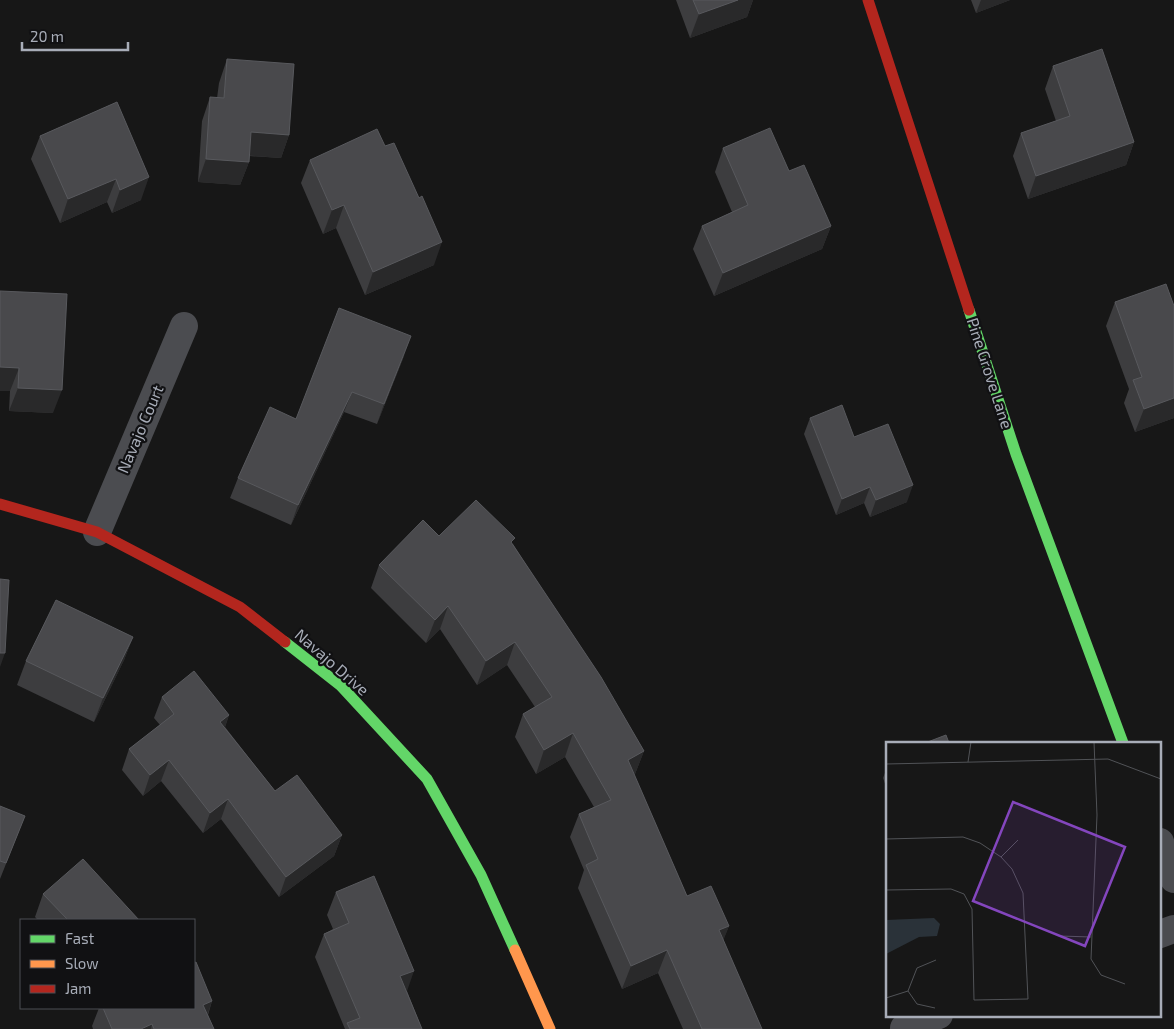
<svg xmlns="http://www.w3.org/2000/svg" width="1174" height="1029" font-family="'Exo 2',sans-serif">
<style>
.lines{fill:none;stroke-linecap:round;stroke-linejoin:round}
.street{stroke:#4b4c50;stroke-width:28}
.fast{stroke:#63d668;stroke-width:11}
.slow{stroke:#ff974d;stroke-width:11}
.jam{stroke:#b3261e;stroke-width:11}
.wall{fill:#3d3d3f}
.shaded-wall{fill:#29292a}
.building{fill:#49494c;stroke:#58595d}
.labels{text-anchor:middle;stroke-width:4.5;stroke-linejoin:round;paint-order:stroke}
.street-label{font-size:16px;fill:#a8adb8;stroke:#111113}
.inset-road{fill:none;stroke:#515357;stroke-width:1}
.view{fill:#8446be;fill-opacity:0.15;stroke:#8446be;stroke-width:2.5}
.inset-edge{fill:none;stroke:#a8adb8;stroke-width:2.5}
</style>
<rect width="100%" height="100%" fill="#171717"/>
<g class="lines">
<path class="street" d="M97 532 184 326
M1160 842 1174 879
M1160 934 1174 929
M904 1028 939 1015"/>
<path class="fast" d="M969 310 1016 454 1123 743
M285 642 341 686 427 779 481 875 515 950"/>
<path class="slow" d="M515 950 550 1029"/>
<path class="jam" d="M868 0 969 310
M0 504 97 532 240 607 285 642"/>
</g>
<path class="wall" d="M676 0H753L747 17 690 38Z
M971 0H1010L976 13Z
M227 59 289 135 281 158 249 156V162L240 185 198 182 202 121 210 97 217 98 219 83Z
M1053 66 1134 142 1126 165 1028 199 1013 156 1021 133 1056 121 1045 89Z
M117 102 141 200 112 213 107 202 60 223 31 159 40 136Z
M723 148 789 171 831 226 822 249 714 296 693 249 702 226 732 212 715 172Z
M310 160 434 265 365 295 336 228 323 234 301 183Z
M0 291 53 413 9 411 10 391H0Z
M1115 302 1174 306V418L1135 432 1124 403 1129 389 1106 326Z
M404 356 377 424 344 412 291 525 230 498 238 478 296 419Z
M810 418 854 437 907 502 870 517 864 503 836 515 804 434Z
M513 544 644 751 635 774 634 775 687 896 729 926 723 940 762 1029H683L658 973 622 989 578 888 584 870 570 837 579 814 594 807 565 757 536 774 515 737 523 714 535 707 507 665 477 685 440 629 426 643 371 588 379 565Z
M133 637 124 660 94 722 17 685 26 661Z
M162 697 229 715 225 727 275 791 342 835 334 856 279 897 221 819 203 833 161 781 143 796 122 770 129 749 160 725 154 718Z
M888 765V792L883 778Z
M0 806 25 816 0 879Z
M336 892 407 991 422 1029H345L315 957 324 934 333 929 327 915Z
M43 894 139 920H38L35 917Z
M212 1001 208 1015 214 1029H93L92 1026 99 1008H194Z"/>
<path class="shaded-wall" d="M738 0H753L747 17 690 38 699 14Z
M981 0H1010L976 13Z
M251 132 289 135 281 158 242 155Z
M1134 142 1126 165 1028 199 1036 176Z
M206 159 249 162 240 185 198 182Z
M149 177 141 200 112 213 120 190Z
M116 179 107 202 60 223 68 199Z
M344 205 336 228 323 234 332 210Z
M831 226 822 249 714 296 723 273Z
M442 242 434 265 365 295 373 272Z
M411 336 404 356 377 424 384 404Z
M0 367 19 368 10 391H0Z
M18 388 62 390 53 413 9 411Z
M352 392 344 412 291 525 298 505Z
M1174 398V418L1135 432 1144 409Z
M913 485 907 502 870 517 876 500Z
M870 487 864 503 836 515 842 499Z
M448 606 440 629 426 643 435 620Z
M133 637 124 660 94 722 103 698Z
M515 642 507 665 477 685 486 661Z
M0 653H5L0 667Z
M229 715 222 736 220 722Z
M573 733 565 757 536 774 544 750Z
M644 751 635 774 619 783 628 760Z
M169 760 161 781 143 796 150 775Z
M228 799 221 819 203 833 210 813Z
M342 835 334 856 279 897 286 877Z
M729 926 720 949 719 930Z
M667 950 658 973 622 989 631 966Z
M414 971 406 994 400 976Z
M212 1001 204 1025 203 1005Z
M152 1024 151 1029H141Z"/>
<path class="building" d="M693 0H738L699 14Z
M1102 49 1134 142 1036 176 1021 133 1070 116 1053 66Z
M227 59 294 64 289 135 251 132 249 162 206 159 210 97 224 98Z
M117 102 149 177 120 190 116 179 68 199 40 136Z
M770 128 789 171 804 165 831 226 723 273 702 226 748 205 723 148Z
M377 129 385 146 394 143 419 198 422 196 442 242 373 272 344 205 332 210 310 160Z
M1166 284 1174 306V398L1144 409 1133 380 1142 377 1115 302Z
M0 291 67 294 62 390 18 388 19 368 0 367Z
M339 308 411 336 384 404 352 392 298 505 238 478 270 407 296 419Z
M842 405 854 437 888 424 913 485 876 500 870 487 842 499 810 418Z
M476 500 515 538 511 542 601 677 644 751 628 760 687 896 711 886 729 926 719 930 762 1029H702L667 950 631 966 586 865 598 859 579 814 611 800 573 733 544 750 523 714 552 697 515 642 486 661 448 606 435 620 379 565 423 520 439 536Z
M0 579 9 580 5 653H0Z
M56 600 133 637 103 698 26 661Z
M194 671 229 715 220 722 275 791 297 775 342 835 286 877 228 799 210 813 169 760 150 775 129 749 174 714 162 697Z
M946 735 949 743H925Z
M0 806 25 816 6 863 0 861Z
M83 859 139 920H68L43 894Z
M374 876 414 971 400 976 422 1029H350L347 1023 360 1018 324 934 349 923 336 892Z
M196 962 212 1001 203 1005 214 1029H154L152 1024 141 1029H112L103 1008H194V963Z"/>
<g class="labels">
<g class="street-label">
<text transform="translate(990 373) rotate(72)" y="6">Pine Grove Lane</text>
<text transform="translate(140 429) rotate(-67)" y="6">Navajo Court</text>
<text transform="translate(332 662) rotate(41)" y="6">Navajo Drive</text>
</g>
</g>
<g transform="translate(886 742)">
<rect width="275" height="275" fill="#171717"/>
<path d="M48 176 54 182 51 194 33 195 0 212V178Z" fill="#2a3239"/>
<path class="inset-road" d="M208 0 211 73 205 217 215 233 239 242M82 20 85 0M0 22 222 17 275 37M0 97 77 95 94 101 115 115 126 127 137 151 142 257 88 258 86 167 78 152 65 147 0 148M115 115 132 98M174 194 205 195M22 249 31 226 50 218M22 249 31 262 49 266M0 256 22 249"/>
<path class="view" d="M127 60 239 105 199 204 87 159Z"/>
<rect width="275" height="275" class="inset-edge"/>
</g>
<rect x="20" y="919" width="175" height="90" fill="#111113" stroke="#4d4f55"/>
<rect x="30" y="935" width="25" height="8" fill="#63d668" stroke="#4d4f55"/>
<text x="65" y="944" font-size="15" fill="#a8adb8">Fast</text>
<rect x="30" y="960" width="25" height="8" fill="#ff974d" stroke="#4d4f55"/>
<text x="65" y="969" font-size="15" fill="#a8adb8">Slow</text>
<rect x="30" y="985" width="25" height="8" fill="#b3261e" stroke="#4d4f55"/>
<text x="65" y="994" font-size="15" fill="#a8adb8">Jam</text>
<path d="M22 42v8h106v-8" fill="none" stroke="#a8adb8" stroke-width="2.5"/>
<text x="30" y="42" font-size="15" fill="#a8adb8" stroke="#111113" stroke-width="4" paint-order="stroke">20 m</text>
</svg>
